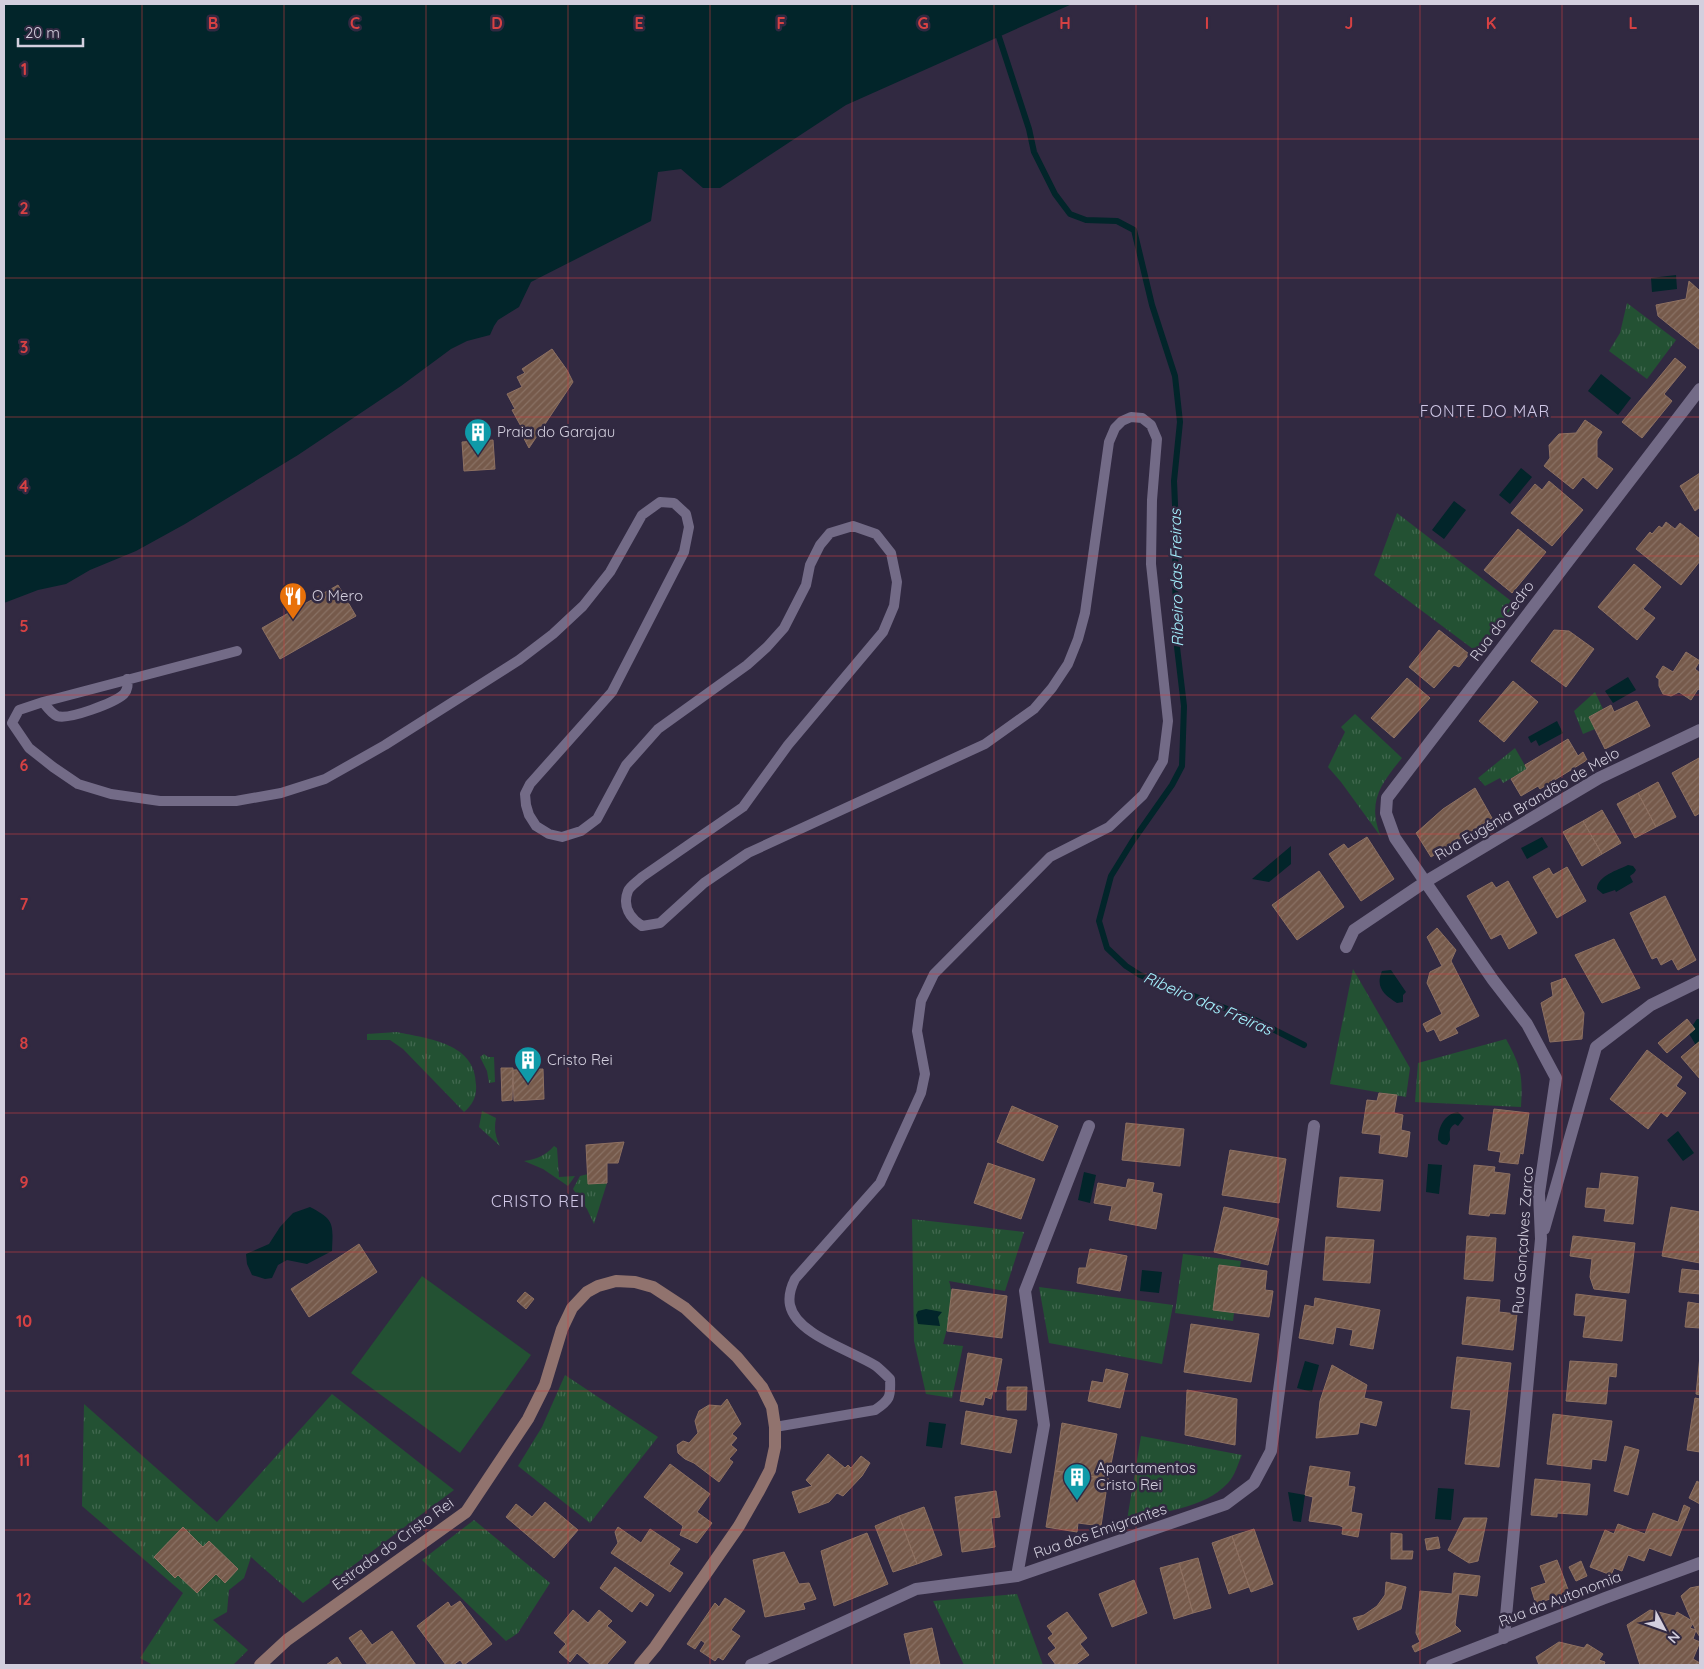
<svg xmlns="http://www.w3.org/2000/svg" width="1704" height="1669" font-family="Quicksand,sans-serif">
<style>
.grass{fill:url(#grass-tufts)}
.garden{fill:#235133}
.water{fill:#02252a}
.lines{fill:none;stroke-linecap:round;stroke-linejoin:round}
.stream{stroke:#02252a;stroke-width:6}
.building{fill:url(#building-hatch);stroke:#8d7061}
.lane{stroke:#736b87;stroke-width:10}
.street{stroke:#736b87;stroke-width:12}
.secondary{stroke:#91736e;stroke-width:12}
.grid{fill:none;stroke:#d64143;stroke-width:1;stroke-opacity:0.55}
.labels{text-anchor:middle;stroke-width:5;stroke-linejoin:round;paint-order:stroke}
.poi-label{font-size:15px;fill:#d3cfde;stroke:#312941;text-anchor:start}
.street-label{font-size:15px;fill:#d3cfde;stroke:#312941}
.neighbourhood-label{font-size:16px;letter-spacing:1px;fill:#d0c8e7;stroke:#312941}
.water-label{font-size:16px;font-style:italic;fill:#a5f2ff;stroke:#312941}
.grid-label{font-size:16px;text-anchor:middle;font-weight:bold;fill:#d64143;stroke:#312941;stroke-width:5;stroke-linejoin:round;paint-order:stroke}
</style>
<defs>
<pattern id="grass-tufts" width="24" height="20" patternUnits="userSpaceOnUse" patternTransform="scale(1.25)"><rect width="24" height="20" fill="#235133"/><path d="M3 7l-1-3M5 7V3M7 7l1-3M15 17l-1-3M17 17v-4M19 17l1-3" fill="none" stroke="#426950"/></pattern>
<pattern id="building-hatch" width="6" height="6" patternUnits="userSpaceOnUse" patternTransform="scale(1.25)"><rect width="6" height="6" fill="#765a4b"/><path d="M-1 1l2-2M0 6l6-6M5 7l2-2" fill="none" stroke="#897164"/></pattern>
</defs>
<rect width="100%" height="100%" fill="#312941"/>
<path class="grass" d="M1627 303 1676 340 1647 379 1609 351 1620 333Z
M1397 513 1515 604 1477 652 1374 575Z
M1595 692 1603 709 1589 717 1595 729 1583 734 1574 711Z
M1355 714 1402 758C1380 785 1367 802 1381 837L1341 782 1328 767 1345 732 1341 727Z
M1515 748 1527 769 1503 783 1500 778 1485 786 1478 778Z
M1353 969 1410 1068 1406 1097 1330 1084Z
M397 1032C429 1039 476 1043 476 1085 477 1095 473 1105 464 1112L403 1049 390 1040H367V1034Z
M1506 1039C1521 1067 1523 1074 1521 1107L1415 1102 1418 1063Z
M484 1054 488 1057H494L495 1082 489 1083 487 1071 480 1057Z
M482 1111 496 1118C494 1129 495 1136 500 1146L479 1127Z
M554 1146 557 1148 559 1177 575 1176 568 1186 543 1169 524 1161C537 1159 545 1156 554 1146Z
M588 1174V1184L607 1183 594 1224 587 1209 573 1189 580 1176Z
M912 1219 1024 1232 1005 1291 949 1281C955 1297 948 1327 943 1344L963 1346 952 1398 926 1394 914 1341Z
M1183 1254 1241 1261 1240 1267 1219 1265 1213 1310 1234 1313 1233 1321 1175 1313Z
M1039 1287 1173 1305 1162 1364 1049 1343Z
M565 1375 658 1437 590 1523 518 1466 542 1427Z
M332 1394 454 1490 303 1603 251 1557 244 1578 229 1590 227 1612 213 1620 248 1650 233 1665H153L140 1658 183 1593 82 1506 84 1404 217 1522Z
M1141 1436 1242 1455C1238 1463 1235 1476 1228 1483 1204 1509 1160 1512 1127 1520Z
M474 1520 550 1583 518 1633 506 1641 422 1560Z
M1017 1594 1043 1665H964L933 1601Z"/>
<path class="garden" d="M422 1276 531 1355 460 1453 351 1373Z"/>
<path class="water" d="M4 4H1072L846 105 720 188H703L681 169 658 172 651 221 531 282 519 307 498 320 494 326 490 335 467 341 451 349 401 386 298 455 185 524 136 551 90 570 66 584 38 590 4 603Z
M1676 275 1677 289 1652 292 1651 278Z
M1601 374 1631 398 1618 415 1588 391Z
M1521 468 1532 477 1510 504 1499 495Z
M1454 501 1466 510 1444 539 1432 530Z
M1628 677 1636 690 1613 703 1605 691Z
M1557 721 1563 733 1539 746 1536 740 1531 743 1528 737Z
M1542 837 1548 847 1527 859 1521 848Z
M1291 846V864L1269 882 1252 879Z
M1628 865 1633 866 1636 870 1634 873 1630 876 1633 882 1616 892 1615 890 1603 894 1597 889C1597 876 1618 870 1628 865Z
M1391 970 1406 992 1403 995V1002L1397 1003C1384 995 1375 987 1382 971Z
M1697 1019H1700V1052L1688 1032Z
M1458 1112 1464 1118 1458 1126 1455 1124C1448 1128 1450 1134 1450 1140L1447 1145 1442 1144 1438 1140C1438 1128 1444 1114 1458 1112Z
M1678 1131 1694 1153 1683 1161 1667 1140Z
M1428 1164 1442 1165 1439 1194 1426 1192Z
M1084 1172 1096 1175 1090 1203 1078 1200Z
M310 1207C335 1220 333 1224 332 1251L307 1264 287 1260 278 1265 272 1278 265 1279 252 1275 247 1264 246 1254 269 1244 280 1227 293 1213Z
M1142 1270 1162 1272 1159 1293 1140 1291Z
M926 1309 942 1312 938 1317 940 1326 918 1324 916 1315 918 1311Z
M1305 1361 1319 1365 1312 1392 1297 1388Z
M929 1422 946 1424 942 1448 926 1446Z
M1438 1488 1454 1489 1451 1520 1435 1519Z
M1288 1492 1305 1495 1301 1522 1293 1521Z"/>
<g class="lines">
<path class="stream" d="M999 37 1029 129 1034 152 1055 194 1070 214 1086 220 1117 221 1134 230 1152 305 1175 376 1180 422 1174 481 1176 528 1175 579 1177 647 1184 706 1182 766 1172 785 1132 842 1111 876 1099 921 1107 948 1126 966 1140 975 1253 1019 1304 1045"/>
</g>
<path class="building" d="M1689 281 1700 291V350L1658 316 1656 305 1686 299Z
M552 349 567 370 573 382 529 448 520 431 523 430 512 410 515 409 507 394 522 387 517 377 525 373 522 369Z
M1675 358 1686 367 1664 394 1672 401 1642 438 1622 422Z
M1585 420 1602 432 1597 440V457L1613 469 1597 489 1583 477 1573 489 1544 466 1550 458 1549 445 1559 434 1576 433Z
M493 440 495 469 464 471 462 442Z
M1700 473V507L1695 511 1680 486Z
M1549 481 1583 510 1552 546 1511 513 1535 484 1542 490Z
M1666 522 1675 529 1680 523 1700 539V561L1681 585 1636 549 1650 532 1652 534 1659 526 1662 528Z
M1518 529 1546 552 1512 593 1484 570Z
M1634 564 1661 587 1643 609 1655 618 1637 640 1598 607Z
M338 585 356 616 280 659 262 628Z
M1439 630 1469 654 1459 667 1454 665 1434 688 1409 667Z
M1554 630 1569 631 1594 649 1566 687 1531 661Z
M1686 652 1700 661 1695 669 1700 673V690L1698 689 1691 700 1679 692 1671 696 1663 694 1659 686V679L1656 677 1663 666 1673 672Z
M1407 678 1430 698 1394 738 1371 718Z
M1513 681 1538 702 1504 742 1479 721Z
M1637 701 1650 726 1605 749 1589 717 1611 705 1614 712Z
M1568 739 1578 756 1583 752 1587 760 1540 789 1538 786 1521 796 1511 779 1527 769 1525 765Z
M1699 758 1700 813 1695 816 1672 773Z
M1658 782 1676 817 1656 827 1638 793Z
M1475 788 1492 818 1431 857 1416 833 1443 809Z
M1638 793 1656 827 1635 838 1617 804Z
M1602 810 1621 843 1602 854 1583 821Z
M1583 821 1602 854 1582 866 1563 832Z
M1367 837 1394 879 1361 901 1329 854 1344 844 1348 849Z
M1567 867 1586 901 1557 918 1533 877 1549 868 1553 875Z
M1319 871 1344 907 1297 940 1272 905Z
M1508 881 1537 933 1509 949 1501 934 1491 939 1467 896 1492 882 1496 888Z
M1665 896 1696 960 1678 970 1672 959 1661 965 1657 957 1652 959 1630 913Z
M1437 928 1456 950 1451 961 1479 1016 1455 1028 1458 1033 1440 1041 1434 1029 1427 1032 1423 1024 1442 1014 1427 983 1430 972 1442 966 1427 937Z
M1614 939 1640 988 1602 1003 1575 955Z
M1565 978 1584 1013 1582 1039 1550 1042 1541 1003 1553 996 1551 983Z
M1687 1019 1695 1029 1667 1053 1658 1043Z
M1700 1041V1079L1681 1057Z
M1647 1050 1682 1077 1676 1086 1686 1093 1667 1117 1661 1112 1648 1129 1610 1099Z
M501 1068H513L512 1100 502 1101Z
M543 1069 544 1099 514 1101 513 1070Z
M1379 1093 1397 1095 1394 1113 1403 1115 1401 1130 1410 1132 1407 1157 1379 1153 1381 1135 1362 1133 1367 1100 1377 1101Z
M1012 1106 1058 1126 1043 1161 997 1142Z
M1494 1109 1529 1113 1523 1154 1520 1153 1518 1164 1499 1162 1501 1152 1488 1150Z
M1126 1123 1184 1129 1180 1166 1122 1160Z
M624 1142 618 1163H607V1183L588 1184 586 1145Z
M1230 1150 1286 1159 1279 1203 1222 1195Z
M988 1163 1035 1179 1021 1219 974 1203Z
M1474 1165 1495 1167 1494 1172 1510 1174 1505 1214 1490 1213 1489 1216 1469 1214Z
M1601 1173 1638 1177 1633 1224 1604 1221 1606 1209 1585 1207 1587 1188 1599 1189Z
M1340 1177 1383 1180 1380 1211 1337 1207Z
M1128 1179 1154 1183 1152 1192 1162 1194 1156 1229 1109 1220 1112 1206 1094 1203 1098 1183 1126 1188Z
M1224 1207 1279 1219 1268 1265 1214 1252Z
M1671 1207 1700 1212V1263L1662 1256Z
M1467 1236 1496 1238 1493 1281 1464 1279Z
M1573 1236 1635 1243 1629 1293 1594 1289 1590 1277 1592 1259 1570 1256Z
M1326 1237 1374 1240 1370 1283 1323 1280Z
M359 1244 377 1272 309 1317 291 1289Z
M1090 1249 1127 1256 1120 1291 1077 1283 1079 1268H1086Z
M1219 1265 1267 1271 1265 1290 1273 1291 1269 1317 1213 1310Z
M1682 1269 1700 1271V1294L1679 1292Z
M952 1289 1007 1296 1002 1338 947 1331Z
M525 1292 534 1299 526 1309 517 1301Z
M1576 1294 1626 1300 1622 1341 1583 1337 1586 1316 1574 1315Z
M1467 1297 1500 1300 1499 1312 1517 1314 1513 1350 1462 1344Z
M1315 1298 1380 1310 1373 1349 1350 1345 1353 1330 1336 1327 1333 1344 1299 1338 1305 1305 1314 1307Z
M1688 1302 1700 1304V1328L1685 1327Z
M1191 1324 1259 1334 1251 1382 1184 1372Z
M968 1353 1002 1359 996 1392 993 1391 991 1399 985 1397 983 1405 960 1401Z
M1700 1356V1395L1696 1394Z
M1457 1357 1511 1363 1499 1467 1465 1464 1471 1410 1451 1408Z
M1570 1361 1617 1364 1616 1377 1609 1376 1606 1404 1566 1401Z
M1332 1365 1367 1385 1364 1398 1382 1402 1376 1426 1360 1422 1358 1434 1316 1438 1320 1401Z
M1106 1369 1128 1374 1120 1408 1088 1401 1092 1381 1103 1383Z
M1007 1387H1027L1026 1410H1007Z
M1187 1390 1237 1399 1235 1445 1185 1435Z
M1695 1398 1700 1399V1452L1687 1450Z
M727 1399 741 1424 732 1434 737 1438 731 1445 737 1450 729 1459 733 1462 719 1482 694 1463 685 1459 678 1453 677 1445 683 1441 689 1443 698 1433 695 1421 699 1411 709 1405 721 1406Z
M966 1411 1017 1420 1011 1453 961 1444Z
M1553 1414 1612 1421 1606 1461 1592 1459 1591 1469 1547 1464Z
M1062 1423 1117 1434 1108 1479 1055 1471Z
M1625 1446 1639 1450 1628 1495 1614 1491Z
M828 1454 845 1468 848 1465 851 1468 861 1456 870 1463 862 1476 843 1496 837 1493 829 1502 799 1513 792 1492 812 1486 806 1480Z
M670 1464 710 1494 697 1512 712 1523 697 1543 680 1535 683 1526 644 1497Z
M1310 1466 1350 1472 1348 1486 1355 1487 1351 1512 1362 1514 1358 1537 1342 1534 1343 1527 1338 1525 1309 1521 1313 1497 1305 1495Z
M1055 1471 1108 1479 1101 1526 1078 1523 1077 1532 1046 1527Z
M1535 1479 1590 1484 1587 1515 1557 1513V1517L1531 1515Z
M1697 1481 1700 1483V1504L1689 1498Z
M996 1491 1000 1517 991 1518 995 1547 962 1552 955 1497Z
M545 1502 578 1530 554 1558 506 1517 516 1504 532 1517Z
M1684 1505 1690 1508 1671 1556 1649 1548 1644 1561 1628 1555 1622 1571 1614 1568 1611 1575 1590 1567 1605 1530 1614 1534 1618 1524 1645 1534 1653 1513 1678 1522Z
M924 1507 942 1555 917 1564 899 1516Z
M899 1516 917 1564 893 1572 875 1526Z
M1464 1518H1487L1478 1561 1469 1563 1448 1550Z
M183 1527 203 1547 209 1541 238 1569 225 1583 216 1574 197 1593 178 1575 175 1578 154 1557Z
M618 1527 641 1543 650 1529 680 1549 669 1564 683 1573 670 1592 611 1553 618 1543 615 1532Z
M1254 1529 1273 1584 1251 1592 1232 1536Z
M867 1533 888 1584 834 1606 821 1551Z
M1391 1533 1402 1534V1551H1413L1412 1559H1391Z
M1232 1536 1249 1587 1229 1594 1212 1543Z
M1438 1537 1440 1548 1427 1550 1425 1539Z
M784 1552 799 1584 809 1583 816 1599 803 1603 805 1609 765 1617 753 1560Z
M1198 1558 1211 1608 1193 1613 1179 1563Z
M1557 1560 1569 1592 1536 1604 1531 1588 1546 1583 1540 1566Z
M1581 1561 1587 1576 1576 1581 1569 1567Z
M1179 1563 1193 1613 1174 1619 1160 1568Z
M615 1567 654 1595 647 1606 640 1601 632 1612 600 1588Z
M1454 1573 1480 1576 1477 1596 1459 1594 1455 1625 1461 1631 1415 1652 1412 1646 1420 1642 1416 1633 1420 1591 1452 1594Z
M1134 1580 1147 1613 1112 1627 1099 1594Z
M1386 1582 1406 1587 1401 1609 1358 1630 1353 1618 1364 1615 1377 1606 1385 1595Z
M1700 1586V1637L1696 1631 1681 1596 1690 1588Z
M725 1598 745 1611 731 1630 740 1636 723 1660 718 1657 715 1661 700 1651 705 1643 701 1640 695 1649 687 1644 715 1603 719 1607Z
M460 1601 492 1644 464 1665 460 1660 453 1665H446L417 1626 448 1602 451 1607Z
M573 1610 588 1623 599 1610 612 1621 607 1626 626 1642 606 1665H591L577 1653 570 1662 559 1652 566 1644 554 1633Z
M1650 1610 1675 1616 1677 1612 1694 1622 1690 1628 1696 1630 1693 1639 1700 1642 1693 1659 1700 1663V1665H1640L1627 1625Z
M1067 1612 1087 1638 1080 1644 1089 1655 1075 1665H1056L1048 1654 1056 1648 1048 1638 1053 1634 1047 1626Z
M932 1628 940 1665H908L911 1664 904 1634Z
M361 1630 372 1645 392 1631 416 1665H368L349 1638Z
M1559 1642 1584 1648 1587 1644 1603 1654 1599 1660 1605 1662 1604 1665H1539L1536 1657Z
M337 1657 342 1665H326Z"/>
<g class="lines">
<path class="lane" d="M237 651 43 702 19 710 12 723 29 748 53 767 78 784 111 794 160 801H236L281 793 325 779 385 745 519 660 553 634 583 606 610 572 642 515 660 502 674 503 686 514 689 527 684 552 612 692 530 784 525 794 526 805 529 815 536 826 549 834 562 837 581 831 597 819 626 765 658 729 747 665 767 647 784 628 806 585 810 565 820 545 830 533 853 526 876 534 891 553 897 582 894 606 883 632 788 745 743 807 642 877C638 881 630 886 628 891 622 906 630 918 642 926L660 923 704 883 748 853 985 744 1034 709 1052 688 1068 664 1078 639 1085 613 1109 442 1115 428 1122 421 1131 417 1142 418 1151 425 1157 439 1152 500 1151 564 1168 721 1163 761 1143 795 1109 827 1050 857 934 974 921 1001 917 1031 925 1074 921 1093 880 1183 795 1279C791 1287 788 1295 790 1305 796 1335 853 1351 876 1366 881 1370 886 1375 890 1379 891 1397 890 1400 875 1410L775 1427
M43 702C47 707 51 713 57 716 69 720 114 703 124 694 128 689 128 685 127 679"/>
<path class="street" d="M1346 947 1354 930 1425 882 1599 778 1700 730
M1544 1229 1596 1047 1651 1005 1700 981
M1017 1576 1044 1425 1025 1291 1089 1126
M1504 1638 1541 1239 1539 1193 1556 1078 1527 1024 1493 980 1395 838 1386 813 1387 798 1700 389
M751 1665 916 1589 1017 1576 1226 1504 1254 1483 1271 1451 1314 1126
M1432 1665 1605 1598 1700 1563"/>
<path class="secondary" d="M260 1665 287 1640 466 1512 528 1419 545 1385 562 1329 572 1308 587 1292 598 1286 616 1281 635 1282 653 1287 685 1308 737 1357 762 1387 772 1407 775 1427V1447L770 1470 759 1491 739 1526 655 1647 640 1665"/>
</g>
<path class="grid" d="M142 4V1665M284 4V1665M426 4V1665M568 4V1665M710 4V1665M852 4V1665M994 4V1665M1136 4V1665M1278 4V1665M1420 4V1665M1562 4V1665M4 139H1700M4 278H1700M4 417H1700M4 556H1700M4 695H1700M4 834H1700M4 974H1700M4 1113H1700M4 1252H1700M4 1391H1700M4 1530H1700"/>
<defs>
<g id="building-pin" transform="scale(1.4375)"><path d="M0 17L-7.5 6A9.5 9.5 0 1 1 7.5 6Z" fill="#0f9aa8" stroke="#312941"/><path d="M-4-6H4V6H1V3H-1V6H-4ZM-2.5-4.3h1.7v1.8h-1.7ZM.8-4.3h1.7v1.8H.8ZM-2.5-1h1.7V.8h-1.7ZM.8-1h1.7V.8H.8Z" fill="#fff"/></g>
<g id="restaurant-pin" transform="scale(1.4375)"><path d="M0 17L-7.5 6A9.5 9.5 0 1 1 7.5 6Z" fill="#e8710a" stroke="#312941"/><path d="M-5-6h1v4h1v-4h1v4h1v-4h1v5L-1.5 .5V6h-2V.5L-5-1ZM5-6V6H3V1.5H1.5Q1.5-4 5-6Z" fill="#fff"/></g>
</defs>
<g fill-rule="evenodd">
<use href="#building-pin" x="478" y="432"/>
<use href="#restaurant-pin" x="293" y="596"/>
<use href="#building-pin" x="528" y="1060"/>
<use href="#building-pin" x="1077" y="1477"/>
</g>
<g class="labels">
<g class="poi-label">
<text x="497" y="437">Praia do Garajau</text>
<text x="312" y="601">O Mero</text>
<text x="547" y="1065">Cristo Rei</text>
<text x="1096" y="1473">Apartamentos<tspan x="1096" dy="17">Cristo Rei</tspan></text>
</g>
<g class="street-label">
<text transform="translate(1502 621) rotate(-53)" y="5">Rua do Cedro</text>
<text transform="translate(1527 804) rotate(-30)" y="5">Rua Eugénia Brandão de Melo</text>
<text transform="translate(1523 1240) rotate(-86)" y="5">Rua Gonçalves Zarco</text>
<text transform="translate(1100 1531) rotate(-19)" y="5">Rua dos Emigrantes</text>
<text transform="translate(393 1544) rotate(-36)" y="5">Estrada do Cristo Rei</text>
<text transform="translate(1560 1599) rotate(-21)" y="5">Rua da Autonomia</text>
</g>
<g class="neighbourhood-label">
<text x="1485" y="417">FONTE DO MAR</text>
<text x="538" y="1207">CRISTO REI</text>
</g>
<g class="water-label">
<text transform="translate(1176 578) rotate(-91)" y="6">Ribeiro das Freiras</text>
<text transform="translate(1208 1003) rotate(23)" y="6">Ribeiro das Freiras</text>
</g>
</g>
<g class="grid-label">
<text x="213" y="29">B</text>
<text x="355" y="29">C</text>
<text x="497" y="29">D</text>
<text x="639" y="29">E</text>
<text x="781" y="29">F</text>
<text x="923" y="29">G</text>
<text x="1065" y="29">H</text>
<text x="1207" y="29">I</text>
<text x="1349" y="29">J</text>
<text x="1491" y="29">K</text>
<text x="1633" y="29">L</text>
<text x="24" y="75">1</text>
<text x="24" y="214">2</text>
<text x="24" y="353">3</text>
<text x="24" y="492">4</text>
<text x="24" y="632">5</text>
<text x="24" y="771">6</text>
<text x="24" y="910">7</text>
<text x="24" y="1049">8</text>
<text x="24" y="1188">9</text>
<text x="24" y="1327">10</text>
<text x="24" y="1466">11</text>
<text x="24" y="1605">12</text>
</g>
<rect width="1704" height="1669" fill="none" stroke="#d3cfde" stroke-width="10"/>
<g transform="translate(1664 1629) rotate(131)" stroke="#312941" stroke-width="4" paint-order="stroke">
<path d="M0-4L9 19L0 12L-9 19Z" fill="#d3cfde"/>
<text y="-8" font-size="14" font-weight="bold" text-anchor="middle" fill="#d3cfde">N</text>
</g>
<path d="M18 38v8h65v-8" fill="none" stroke="#d3cfde" stroke-width="2.5"/>
<text x="25" y="38" font-size="15" fill="#d3cfde" stroke="#312941" stroke-width="4" paint-order="stroke">20 m</text>
</svg>
